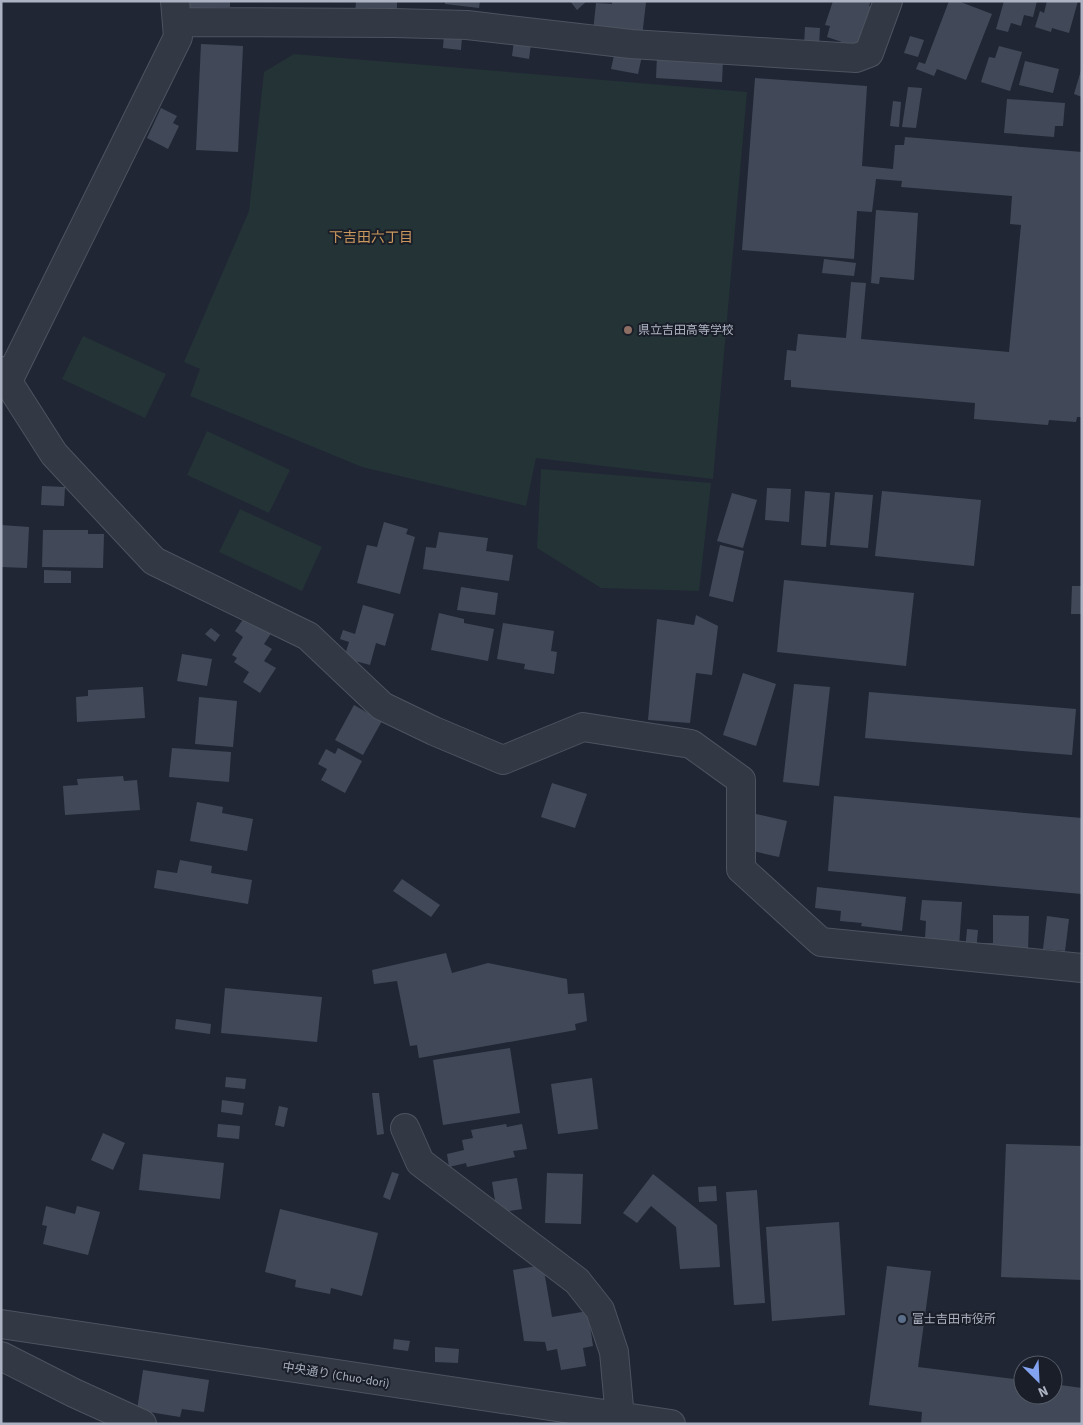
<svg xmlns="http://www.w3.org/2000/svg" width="1083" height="1425" font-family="'Source Sans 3','Noto Sans JP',sans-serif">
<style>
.green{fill:#233336}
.building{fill:#414958}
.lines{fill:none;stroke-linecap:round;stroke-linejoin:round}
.minor-casing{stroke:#4d5360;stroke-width:30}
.minor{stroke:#333944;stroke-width:28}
.education-dot{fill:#8d6e63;stroke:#191e29;stroke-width:2}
.service-dot{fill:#5c6f8a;stroke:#191e29;stroke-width:2}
.labels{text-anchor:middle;stroke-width:4;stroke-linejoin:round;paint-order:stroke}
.poi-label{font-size:12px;fill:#adb3c2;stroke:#191e29;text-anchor:start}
.street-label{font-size:12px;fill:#adb3c2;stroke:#191e29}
.neighbourhood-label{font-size:14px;fill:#cb985e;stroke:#191e29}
</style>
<rect width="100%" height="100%" fill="#202634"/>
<path class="green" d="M294 54 747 92 713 479 536 458 526 506 362 467 190 396 200 369 184 362 249 211 264 72Z
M83 336 166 374 145 418 62 379Z
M207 431 290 470 269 513 187 475Z
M541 469 711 483 699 591 601 588 537 548Z
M240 509 322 547 302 591 219 552Z"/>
<path class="building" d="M188 1H230V7L188 8Z
M356 1H397V15H355Z
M445 1H480L479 8 445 4Z
M570 1H587L577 10Z
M612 1 646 2 642 37 593 32 596 3 612 4Z
M833 1H871L869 6 875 7 860 48 827 37 830 26 825 25Z
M949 1H958L992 14 966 80 937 69 934 76 916 69 919 62 925 64Z
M1004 1H1037L1033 17 1024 15 1021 26 1011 23 1008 32 996 29Z
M1047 1H1078L1069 33 1052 28 1051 32 1035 27 1040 11 1044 13Z
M805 27 820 28 819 46 804 45Z
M444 35 462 37 461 50 443 48Z
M910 36 924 40 918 57 904 53Z
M514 41 531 44 529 59 512 56Z
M201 44 243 46 238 152 196 150Z
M999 46 1022 52 1010 91 981 82 989 57 995 58Z
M615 51 642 56 638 74 611 69Z
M657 56 723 60 722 82 656 78Z
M1025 61 1059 69 1053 93 1019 85Z
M1082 67V97L1074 94Z
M755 78 867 86 862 166 893 169 895 145H904L905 137 1082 152V417H1077L1076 422 1049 420 1048 425 974 419 975 403 791 387V380H784L787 350 796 351 798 334 846 338 851 282 866 283 861 339 1009 352 1021 225 1010 224 1012 196 901 187 902 181 876 179 872 212 857 211 854 259 742 250Z
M908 87 922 88 916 128 902 127Z
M1007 99 1065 103 1063 126H1055L1054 137 1004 133Z
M893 101 901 102 899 127 890 126Z
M161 108 177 116 173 123 179 126 168 149 147 138Z
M876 210 918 213 914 280 880 277 879 284 871 283Z
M824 259 856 263 854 276 822 273Z
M42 486 65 487 64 506 41 505Z
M767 488 791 489 789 522 765 520Z
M805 491 830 493 826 547 801 545Z
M882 491 981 500 974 566 875 556Z
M835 492 873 495 868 548 830 545Z
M732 493 757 500 743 548 717 541Z
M384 522 408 529 406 534 415 537 400 594 357 583 367 545 377 547Z
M1 525 29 527 27 568 1 567Z
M43 530H88V534H104L103 568 42 567Z
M439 532 488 538 486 551 513 555 509 581 423 569 426 547 436 548Z
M720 545 744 551 733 602 709 596Z
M44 570 71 571V583H44Z
M784 580 914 593 906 666 777 652Z
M1072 586H1082V614H1071Z
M461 587 498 593 495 615 457 610Z
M363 605 394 614 385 646 376 643 370 665 344 658 349 642 340 639 343 630 355 634Z
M439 613 464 619V623L494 629 488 661 431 650Z
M246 615 272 632 264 644 272 649 264 661 276 668 260 693 243 682 249 672 234 662 237 658 232 655 243 637 235 631Z
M696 615 718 626 712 675 696 673 690 723 648 720 657 619 694 625Z
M503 623 554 631 551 651 557 652 554 674 524 669 525 664 497 659Z
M211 628 220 635 215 642 205 634Z
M182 654 212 659 207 686 177 681Z
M743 673 776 684 756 746 723 735Z
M794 684 830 687 819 786 783 782Z
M143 687 145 718 77 722 76 697 88 696V690Z
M869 692 1076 709 1072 755 865 738Z
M199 697 237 701 233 747 195 744Z
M354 705 382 721 363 755 335 740Z
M172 748 231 752 229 782 169 777Z
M338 748 362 761 345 793 321 780 327 769 318 764 326 749 335 754Z
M123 776 124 781 137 780 140 810 65 815 63 786 78 785 77 779Z
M552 783 587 794 575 828 541 817Z
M834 796 1082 818V894L828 871Z
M197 802 223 807 222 813 253 819 247 851 190 841Z
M756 814 787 821 779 857 748 850Z
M180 860 212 866 211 873 252 880 248 904 154 888 157 870 177 873Z
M402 879 440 905 431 917 393 891Z
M817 887 906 897 902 931 861 926 862 923 840 921 841 911 815 908Z
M922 900 962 902 959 947 925 939 926 921 920 920Z
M993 915 1029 916 1028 952H980V943H993Z
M1047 916 1069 919 1065 951 1043 949Z
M967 929 978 930 976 952 965 951Z
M446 953 452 973 488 963 567 979 568 994 584 993 587 1021 575 1024 576 1030 419 1058 417 1045 410 1046 397 981 374 984 372 970Z
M225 988 322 997 317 1042 221 1033Z
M176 1019 211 1024 210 1034 175 1029Z
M510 1048 520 1113 443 1125 433 1060Z
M226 1077 246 1079 245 1089 225 1087Z
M592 1078 598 1129 558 1134 551 1084Z
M372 1093H379L384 1134 377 1135Z
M222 1100 244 1103 242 1115 221 1112Z
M279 1106 288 1108 284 1127 275 1125Z
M218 1124 240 1126 239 1139 217 1137Z
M506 1124 507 1127 522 1124 527 1149 513 1151 515 1157 467 1167 466 1163 449 1167 447 1154 464 1150 462 1140 473 1138 471 1130Z
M103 1133 125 1143 113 1170 91 1160Z
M1006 1144 1082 1146V1280L1001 1277Z
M143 1154 224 1163 220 1199 139 1190Z
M392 1172 399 1174 390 1200 383 1197Z
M547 1173 583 1174 581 1224 545 1223Z
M653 1174 717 1225 720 1267 680 1269 676 1227 651 1206 637 1223 623 1213Z
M517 1178 522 1209 497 1213 492 1182Z
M716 1186 717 1201 699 1202 698 1187Z
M757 1190 765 1303 734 1305 726 1192Z
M46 1206 75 1214 77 1206 100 1212 88 1255 43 1244 47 1226 42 1225Z
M280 1209 378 1233 362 1296 331 1288 330 1294 295 1287 296 1280 265 1272Z
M839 1222 845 1315 772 1321 766 1227Z
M543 1265 552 1317 588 1311 593 1346 583 1348 586 1366 561 1370 557 1349 547 1351 545 1342 524 1341 513 1270Z
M887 1266 931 1271 918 1367 1023 1380V1395H1053V1384L1082 1388V1424H921L922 1412 869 1405Z
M394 1339 410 1341 408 1351 393 1349Z
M435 1347 459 1349 458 1363 435 1362Z
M143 1370 209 1380 204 1412 182 1409 180 1417 137 1410Z"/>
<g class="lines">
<g class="minor-casing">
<path id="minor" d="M177 22 394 23 467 25 631 44 856 58 869 53 888 1
M1 371 54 454 154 561 308 636 382 706 434 731 503 760 583 727 691 744 741 780V869L821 942 1082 968
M8 381 178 37 175 1
M405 1128 420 1162 577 1281 600 1310 614 1352 620 1418
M1 1324 671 1424
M1 1356 74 1393 142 1424"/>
</g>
<use href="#minor" class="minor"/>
</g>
<circle class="education-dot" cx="628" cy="330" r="5"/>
<circle class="service-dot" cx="902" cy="1319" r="5"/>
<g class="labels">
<g class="poi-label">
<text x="638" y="334">県立吉田高等学校</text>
<text x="912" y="1323">富士吉田市役所</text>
</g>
<g class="street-label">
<text transform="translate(336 1375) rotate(9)" y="4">中央通り (Chuo-dori)</text>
</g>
<g class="neighbourhood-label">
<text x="371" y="242">下吉田六丁目</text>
</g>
</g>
<rect width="1083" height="1425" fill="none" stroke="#adb3c2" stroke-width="5"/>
<g transform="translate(1038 1380) rotate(156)"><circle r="24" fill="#191e29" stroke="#545a66"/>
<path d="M0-4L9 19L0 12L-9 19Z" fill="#83a3f1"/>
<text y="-8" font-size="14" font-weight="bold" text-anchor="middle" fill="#adb3c2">N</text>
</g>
</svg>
